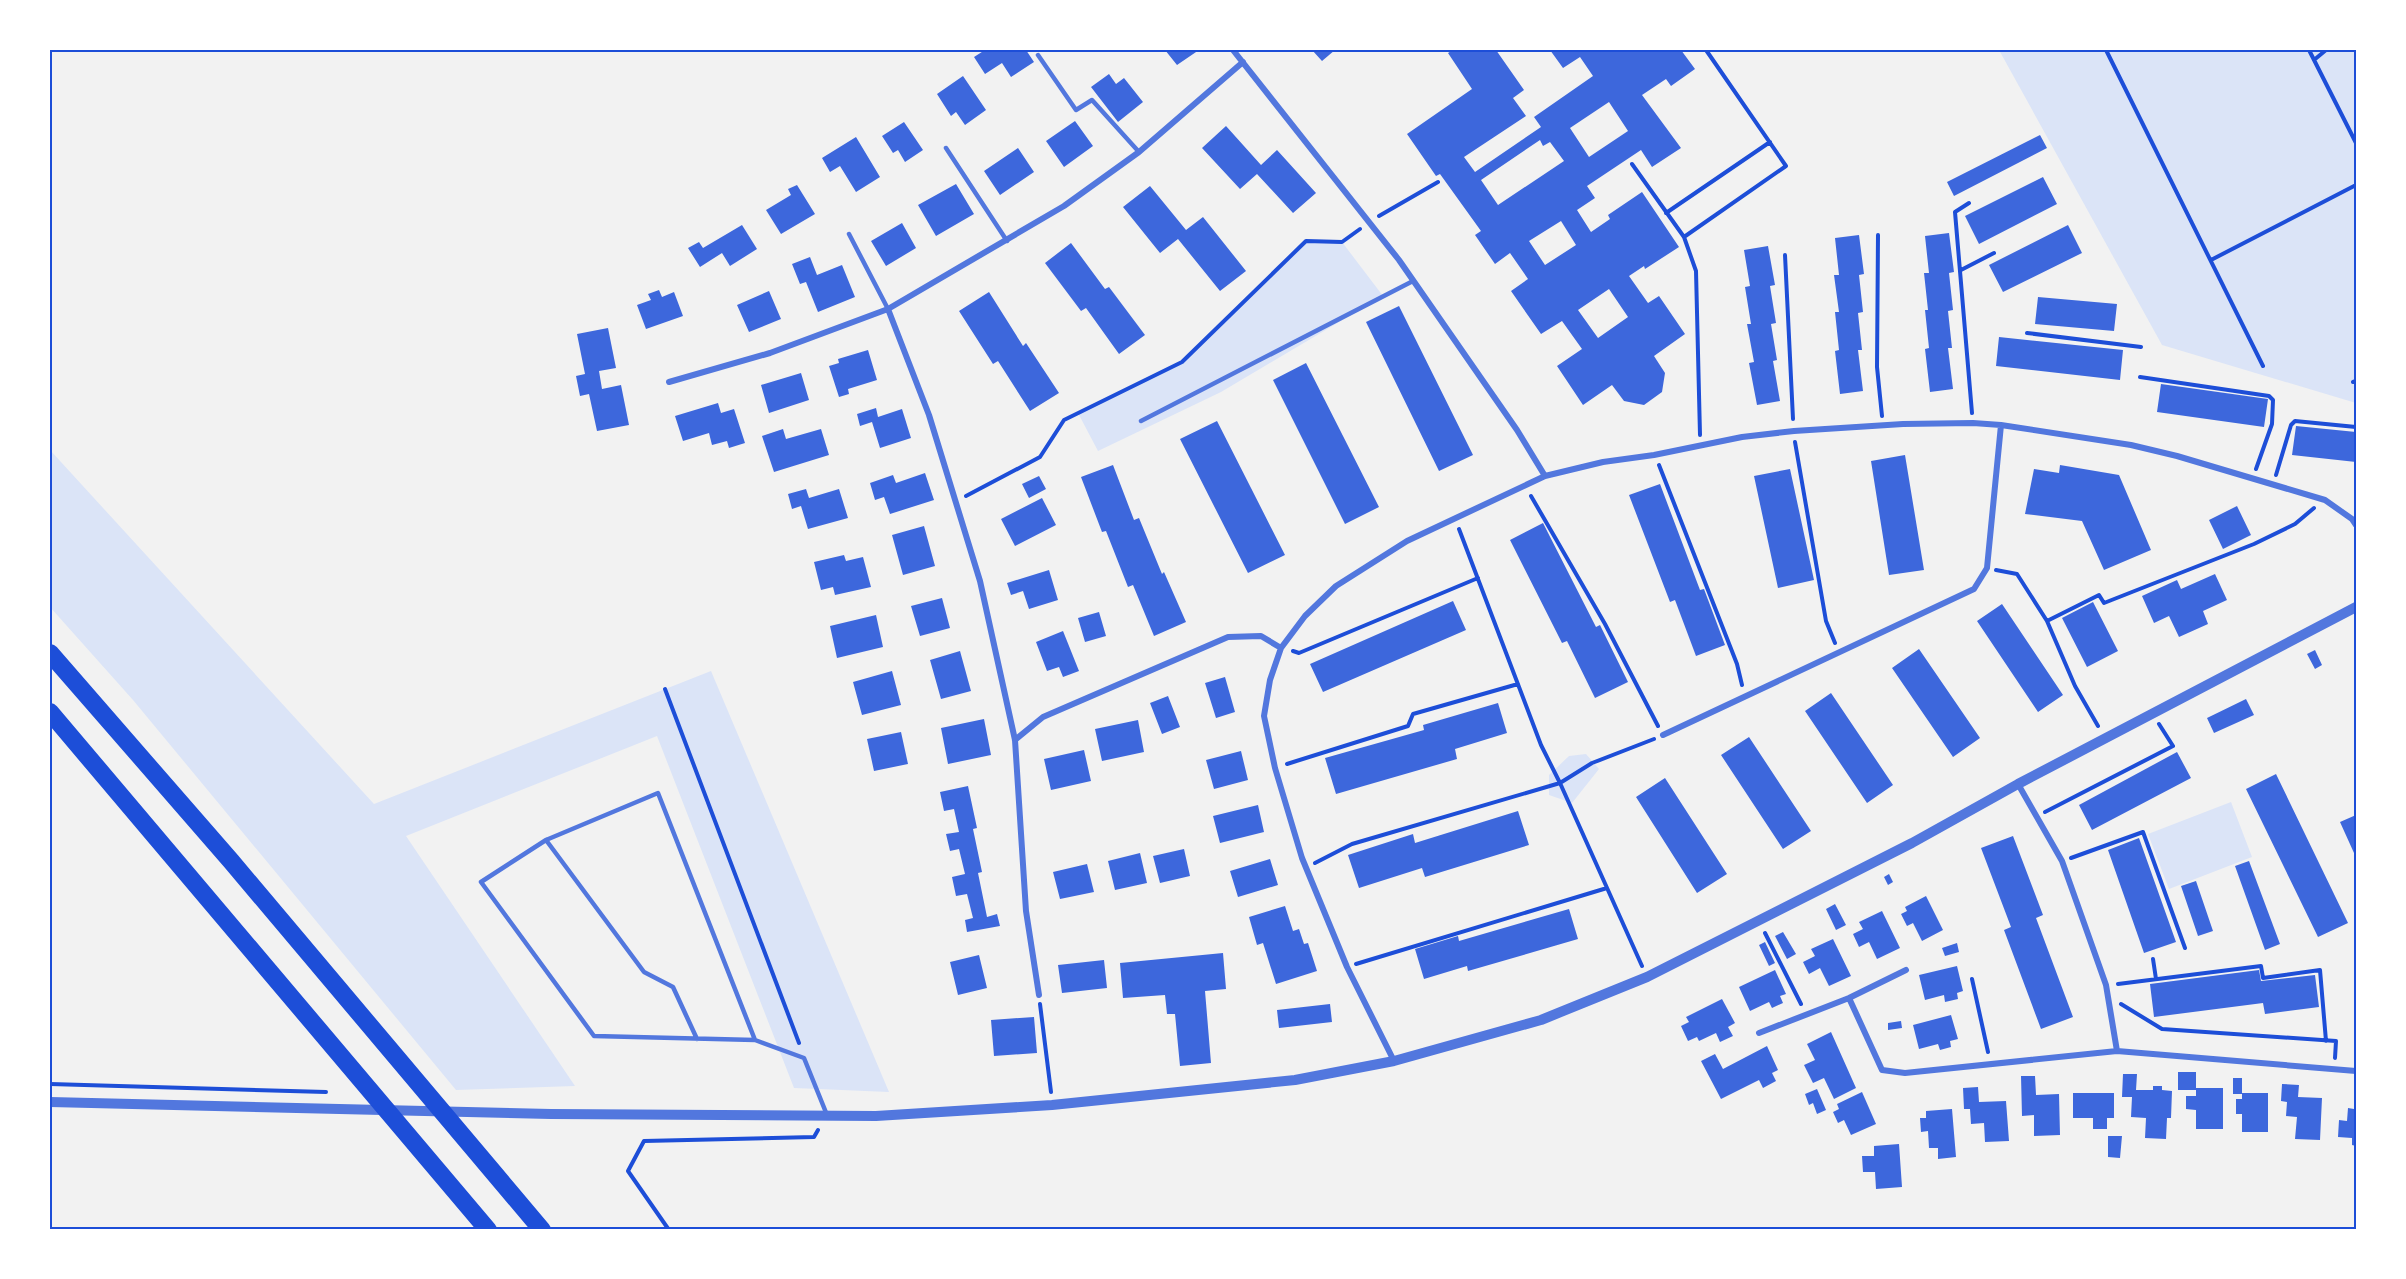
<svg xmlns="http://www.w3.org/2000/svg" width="2406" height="1279" font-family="Spectral,serif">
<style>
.green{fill:#dbe4f7}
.building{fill:#3d67dc;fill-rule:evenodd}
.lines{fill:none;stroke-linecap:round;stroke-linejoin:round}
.path{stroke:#1d4ed8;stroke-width:4}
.service{stroke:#5277de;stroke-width:4.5}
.minor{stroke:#5277de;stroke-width:6}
.tertiary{stroke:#5277de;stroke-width:10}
.motorway{stroke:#1d4ed8;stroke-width:18}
.neatline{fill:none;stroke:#1d4ed8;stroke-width:2}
</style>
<rect width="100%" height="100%" fill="#f2f2f2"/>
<path class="green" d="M1999 50H2356V403L2162 345Z
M1306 241 1342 242 1383 296 1221 392 1098 451 1078 413 1182 362Z
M50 450 374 804 711 671 889 1092 794 1088 657 736 406 836 575 1086 456 1090 133 700 50 607Z
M1586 754 1599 769 1572 803 1549 795V775L1569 756Z
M2231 802 2252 857 2169 889 2148 834Z"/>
<path class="building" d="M985 50H1026L1034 62 1011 77 1002 63 985 74 974 57Z
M1165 50H1199L1177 65Z
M1312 50H1335L1322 61Z
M1453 50H1496L1524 90 1513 98 1526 116 1464 157 1475 172 1541 127 1534 117 1593 76 1580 57 1563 68 1550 50H1681L1695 69 1671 86 1666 79 1642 95 1681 148 1652 167 1641 150 1587 186 1595 198 1577 210 1591 232 1610 219 1608 215 1642 192 1679 247 1645 269 1644 266 1629 276 1648 303 1659 296 1685 334 1654 356 1665 373 1662 392 1644 405 1624 401 1612 385 1583 405 1557 366 1582 349 1562 321 1541 334 1511 291 1528 279 1510 253 1495 264 1475 235 1481 231 1440 174 1436 176 1407 134 1472 89 1448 53ZM1609 102 1628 131 1589 157 1570 128ZM1540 140 1543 146 1550 142 1564 161 1498 205 1481 180ZM1561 221 1576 245 1545 265 1529 241ZM1609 289 1628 317 1598 338 1578 310Z
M1109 74 1116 84 1124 78 1143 102 1118 122 1091 87Z
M963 76 986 110 965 125 956 112 951 116 937 94Z
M1075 121 1093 146 1064 167 1046 141Z
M904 122 923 150 905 162 898 150 893 153 882 136Z
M1226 126 1261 165 1277 150 1316 193 1293 213 1257 174 1240 189 1202 148Z
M2040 135 2047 148 1954 196 1947 182Z
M856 137 880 177 856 192 840 166 830 172 822 158Z
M1018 148 1034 172 1000 195 984 171Z
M2043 177 2057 204 1979 244 1965 216Z
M956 184 974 214 936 236 918 205Z
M797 185 815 214 781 234 766 210 791 195 788 189Z
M1150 186 1186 230 1203 217 1246 271 1220 291 1178 239 1160 253 1123 207Z
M902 223 916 248 886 266 871 241Z
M742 225 757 249 730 266 722 253 700 267 688 248 699 242 703 248Z
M2068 225 2082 253 2003 292 1989 265Z
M1949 233 1954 272 1949 273 1953 310 1948 311 1952 348H1948L1953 389 1930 392 1925 349 1929 348 1925 310H1928L1924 273H1929L1925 236Z
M1859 235 1864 274 1859 275 1863 312 1858 313 1862 350H1858L1863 391 1840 394 1835 351 1839 350 1835 312H1839L1834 275H1839L1835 238Z
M1071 243 1105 289 1109 287 1145 335 1119 354 1086 308 1081 311 1045 263Z
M1768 246 1775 285 1770 286 1776 323 1771 324 1777 360 1773 361 1780 401 1757 405 1749 363 1754 362 1747 324H1751L1745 287 1750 286 1744 250Z
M810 257 817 275 842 265 855 297 818 312 806 282 800 284 792 264Z
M659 290 662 297 674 292 683 316 646 329 637 305 651 300 648 294Z
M769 291 781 319 749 332 737 305Z
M989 292 1023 346 1026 343 1059 393 1030 411 998 361 993 364 959 311Z
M2038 297 2117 304 2114 331 2035 324Z
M1399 306 1473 455 1439 471 1366 322Z
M608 328 616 368 599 371 602 389 621 385 629 425 597 431 589 394 580 396 576 376 585 374 577 334Z
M1999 337 2123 350 2120 380 1996 366Z
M868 350 877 380 848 389 849 394 839 397 829 366 839 363 838 359Z
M1306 363 1379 507 1345 524 1273 380Z
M801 373 809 400 769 413 761 385Z
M2161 384 2268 399 2264 427 2157 412Z
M718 403 721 413 734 409 745 443 729 448 727 441 712 445 709 433 683 441 675 416Z
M876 408 878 417 902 409 911 438 880 448 872 422 860 426 857 414Z
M1217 421 1285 555 1248 573 1180 439Z
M2296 426 2356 432V462L2292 455Z
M783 429 786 439 821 429 829 455 774 472 762 436Z
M1905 455 1924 570 1889 575 1871 461Z
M1113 465 1134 520 1139 518 1162 574 1164 572 1186 622 1154 636 1133 585 1128 587 1106 531 1102 532 1081 477Z
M2060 465 2119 475 2151 550 2104 570 2082 521 2025 514 2034 469 2059 473Z
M1790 469 1814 580 1778 588 1754 476Z
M925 473 934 500 890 514 884 497 875 500 870 483 893 475 896 483Z
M1039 476 1046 489 1029 498 1022 484Z
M1660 484 1700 590 1704 589 1725 645 1696 656 1675 600 1670 602 1629 495Z
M806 489 809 498 839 489 848 518 808 529 801 506 792 509 788 494Z
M1042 498 1056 525 1015 546 1001 519Z
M2237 506 2251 535 2223 549 2209 520Z
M1543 523 1596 627 1600 625 1628 682 1595 698 1567 641 1562 643 1510 540Z
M924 526 935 566 903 575 892 535Z
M844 555 846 561 863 557 871 587 835 595 833 587 821 590 814 562Z
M1049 570 1058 600 1029 609 1023 591 1011 595 1007 583Z
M2215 574 2227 600 2203 611 2208 624 2179 637 2169 616 2154 623 2142 596 2177 580 2181 589Z
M942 598 950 628 920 636 911 606Z
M1453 601 1466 630 1323 692 1310 664Z
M2093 602 2118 651 2087 667 2062 618Z
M2002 604 2063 695 2038 712 1977 621Z
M1099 612 1106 636 1085 642 1078 618Z
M876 615 883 647 837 658 830 626Z
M1063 631 1079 671 1063 677 1059 667 1047 671 1036 642Z
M1919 649 1980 738 1953 757 1892 668Z
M2315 650 2322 665 2315 669 2307 654Z
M960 651 971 691 941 699 930 660Z
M892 671 901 705 862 715 853 682Z
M1225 677 1235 712 1216 718 1205 683Z
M1831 693 1893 785 1867 803 1805 711Z
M1168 696 1180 727 1162 734 1150 703Z
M2246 699 2254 715 2214 733 2207 718Z
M1498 703 1507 733 1455 749 1457 759 1336 794 1325 758 1424 730 1423 725Z
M984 719 991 755 948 764 941 728Z
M1138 720 1144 752 1102 761 1095 729Z
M901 732 908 764 874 771 867 739Z
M1749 737 1811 831 1783 849 1721 755Z
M1084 750 1091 781 1051 790 1044 759Z
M1241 751 1248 780 1214 789 1206 760Z
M2177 752 2191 778 2092 830 2079 805Z
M2276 774 2348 923 2318 937 2246 789Z
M1665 778 1727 874 1697 893 1636 797Z
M968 786 977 828 973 829 982 872 978 873 987 917 997 914 1000 926 967 932 965 920 973 918 967 894 956 896 952 877 965 874 959 849 950 851 946 834 959 832 954 809 944 811 940 792Z
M1258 805 1264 832 1220 843 1213 816Z
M1518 811 1529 845 1425 877 1422 868 1359 888 1348 855 1413 834 1415 843Z
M2356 815V852L2354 853 2340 822Z
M2013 836 2043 915 2036 918 2073 1017 2041 1029 2004 930 2011 927 1981 848Z
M2139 838 2176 942 2144 953 2108 850Z
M1184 849 1190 876 1160 883 1153 856Z
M1140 853 1147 883 1115 890 1108 861Z
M1270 859 1278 885 1238 897 1230 871Z
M2249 861 2280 944 2265 950 2235 866Z
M1087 864 1094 892 1060 899 1053 872Z
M1889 874 1893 882 1888 885 1884 877Z
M2196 881 2213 931 2198 936 2181 886Z
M1926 896 1943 930 1922 941 1913 923 1907 926 1901 914 1907 911 1905 907Z
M1835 904 1846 925 1836 930 1826 909Z
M1285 906 1293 931 1299 929 1304 944 1308 943 1317 971 1276 984 1263 943 1257 945 1249 917Z
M1569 909 1578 939 1468 971 1467 966 1424 979 1415 949 1458 936 1459 941Z
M1882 911 1900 948 1877 959 1869 942 1859 947 1853 934 1863 929 1859 922Z
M1783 932 1796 954 1787 959 1775 936Z
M1833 939 1851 976 1829 986 1820 968 1809 974 1803 962 1815 956 1811 949Z
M1765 942 1775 963 1769 966 1759 945Z
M1957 943 1959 952 1945 956 1942 948Z
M1223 953 1226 989 1205 991 1211 1063 1180 1066 1175 1014H1167L1165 995 1123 998 1120 963Z
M979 955 987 988 958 995 950 962Z
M1104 960 1107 988 1062 993 1058 965Z
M1957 966 1963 991 1957 993 1958 999 1945 1002 1944 995 1925 1000 1919 975Z
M1775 970 1786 994 1780 996 1783 1003 1772 1008 1769 1002 1750 1011 1739 987Z
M2259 970 2261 981 2315 975 2319 1007 2265 1014 2263 1003 2154 1017 2150 984Z
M1722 999 1735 1023 1728 1027 1733 1036 1720 1042 1716 1033 1699 1041 1697 1037 1688 1041 1681 1026 1689 1022 1686 1017Z
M1330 1004 1332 1022 1279 1028 1277 1010Z
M1951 1015 1958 1039 1950 1041 1951 1047 1940 1050 1938 1044 1919 1049 1913 1025Z
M1034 1017 1037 1053 994 1056 991 1020Z
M1901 1021 1902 1028 1888 1030V1023Z
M1831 1032 1856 1088 1834 1099 1824 1078 1813 1083 1804 1065 1815 1060 1807 1044Z
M1767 1046 1778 1070 1772 1073 1776 1081 1763 1088 1759 1080 1721 1099 1701 1061 1715 1054 1723 1069Z
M2178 1072H2196V1090H2178Z
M2123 1074H2137L2136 1090H2153V1086H2162V1090L2172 1091 2171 1118H2167L2166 1139 2145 1138 2146 1118 2131 1117 2132 1097H2122Z
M2021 1076H2035L2036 1095 2059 1094 2060 1135 2034 1136V1115L2022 1116Z
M2233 1078H2242V1093H2268V1132H2242V1114H2236V1099H2242V1094H2233Z
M2282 1084 2299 1085 2298 1097 2322 1098 2320 1140 2295 1139 2297 1117 2286 1116 2287 1102 2281 1101Z
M1978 1087 1979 1102 2006 1101 2009 1141 1985 1142 1984 1123 1971 1124 1970 1109H1964L1963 1088Z
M2196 1088H2223V1129H2196V1110L2186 1109V1096H2196Z
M1817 1089 1826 1110 1817 1114 1813 1103 1809 1105 1805 1094Z
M1862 1092 1876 1124 1851 1135 1844 1120 1838 1123 1833 1112 1839 1109 1837 1104Z
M2073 1093H2114V1118H2107V1129H2093V1118H2073Z
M2354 1104H2356V1146L2352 1145V1138L2338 1137 2339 1120 2347 1121 2348 1108 2354 1109Z
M1952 1109 1956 1157 1938 1159V1148H1929L1928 1131 1921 1132 1920 1118H1926V1111Z
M2108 1136H2122L2120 1158 2108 1157Z
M1899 1144 1902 1187 1876 1189 1875 1172H1863L1862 1156H1874V1146Z"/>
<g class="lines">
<path class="path" d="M2106 50 2263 366
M2309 50 2356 143
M2314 60 2326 50
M1632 164 1684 237
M1969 203 1955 212 1972 413
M1666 213 1770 142
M1379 216 1438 182
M1878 235 1877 367 1882 416
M1785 255 1793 419
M2211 260 2356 185
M1961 270 1994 253
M2027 333 2141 347
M2140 377 2269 396 2273 400 2272 424 2256 469
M2353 382 2356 381
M1700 435 1696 271 1684 237 1786 166 1706 50
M1795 442 1826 621 1835 643
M1659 465 1737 664 1742 685
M2276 475 2291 425 2295 421 2356 427
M966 496 1040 457 1064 420 1182 362 1306 241 1342 242 1360 229
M1531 496 1605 624 1658 726
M1996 570 2017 574 2047 621 2075 686 2098 726
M2047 621 2099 595 2104 603 2254 544 2295 524 2314 508
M1293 651 1299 653 1478 578
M665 689 799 1043
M1287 764 1408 726 1413 714 1518 684
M2045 812 2173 746 2159 724
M2071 858 2143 832 2185 948
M1315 863 1352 844 1560 783 1541 745 1459 529
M1765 933 1801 1004
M2153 959 2156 979
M1356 964 1607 888
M1642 966 1560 783 1592 763 1654 739
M1972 979 1988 1052
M2118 984 2261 966 2263 978 2320 970 2326 1041
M1040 1004 1051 1092
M2121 1004 2162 1029 2336 1041 2335 1058
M50 1084 326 1092
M669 1230 628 1171 644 1141 814 1137 818 1130"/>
<path class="service" d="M1038 55 1076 110 1092 100 1139 152
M946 148 1007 241
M849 234 888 309
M1141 421 1413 281
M546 840 644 972 673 987 697 1039
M755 1040 658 793 546 840 481 882 594 1036 755 1040 804 1058 827 1115"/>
<path class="minor" d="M1233 50 1399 260 1517 430 1545 476
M888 309 929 415 980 581 1015 740 1026 911 1039 995
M669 382 770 353 888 309 1064 206 1139 152 1243 62
M1663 735 1974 589 1987 568 2001 425
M1015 740 1043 717 1228 637 1261 636 1281 648
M2018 784 2062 861 2106 985 2117 1051
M1849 998 1882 1070 1905 1073 2117 1051 2356 1071
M1759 1033 1849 998 1906 970
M1394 1061 1347 967 1302 858 1275 768 1264 716 1270 680 1281 648 1305 616 1336 586 1407 541 1545 476 1603 462 1654 455 1742 437 1794 431 1903 424 1973 423 2001 425 2131 445 2177 456 2325 500 2352 519 2356 525"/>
<path class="tertiary" d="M50 1102 551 1114 876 1116 1052 1105 1295 1080 1394 1061 1541 1020 1647 977 1912 843 2018 784 2356 607"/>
<path class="motorway" d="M50 653 231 861 542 1230
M50 712 488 1230"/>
</g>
<rect width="2406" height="1279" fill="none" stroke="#ffffff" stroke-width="102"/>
<rect x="51" y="51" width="2304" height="1177" class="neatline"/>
</svg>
